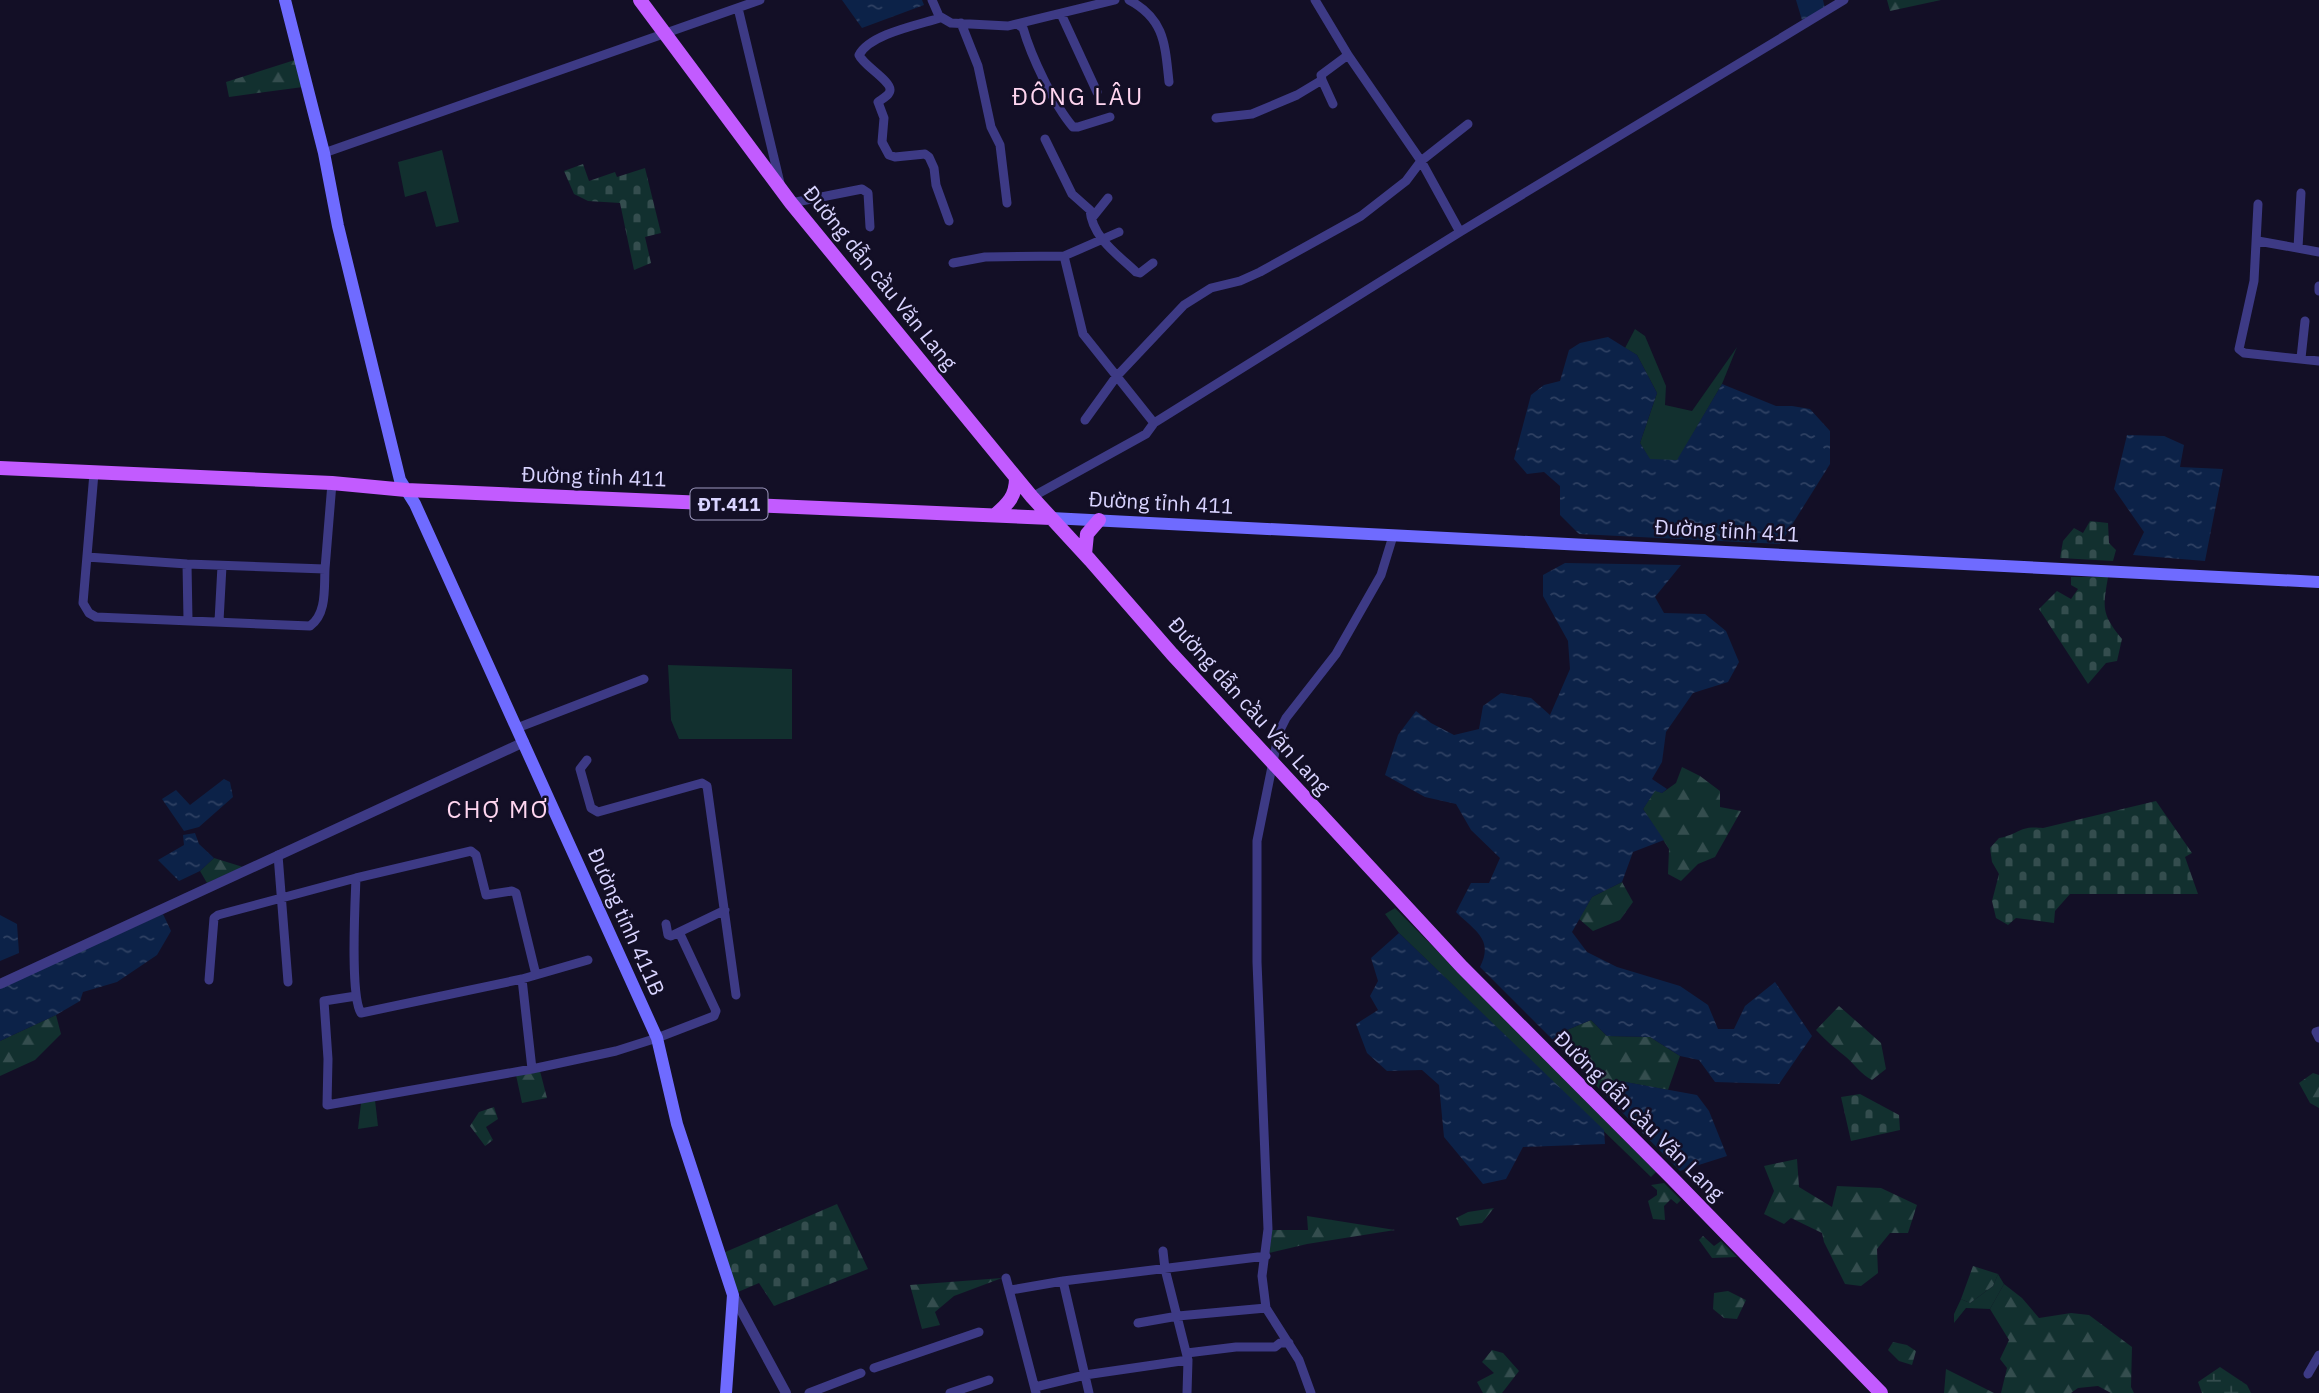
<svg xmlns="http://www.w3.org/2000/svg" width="2319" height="1393" font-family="'IBM Plex Sans',sans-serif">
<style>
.grass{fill:#12302f}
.forest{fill:url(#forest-firs)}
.wetland{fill:url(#wetland-marsh)}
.cemetery{fill:url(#cemetery-stones)}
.water{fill:url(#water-ripples)}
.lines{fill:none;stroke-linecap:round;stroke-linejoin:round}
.minor{stroke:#3d3a85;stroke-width:9}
.tertiary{stroke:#3d3a85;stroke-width:10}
.secondary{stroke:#6f6bff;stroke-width:12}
.primary{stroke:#c25bff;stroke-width:14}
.labels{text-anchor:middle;stroke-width:5;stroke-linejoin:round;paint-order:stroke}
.shield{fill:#130f26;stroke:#9e99be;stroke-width:2}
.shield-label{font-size:19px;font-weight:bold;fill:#d9d4ff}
.street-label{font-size:21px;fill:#d9d4ff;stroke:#130f26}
.quarter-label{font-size:24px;letter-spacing:2px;fill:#ffd6f0;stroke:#130f26}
</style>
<defs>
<pattern id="forest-firs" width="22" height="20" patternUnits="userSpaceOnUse" patternTransform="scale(1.75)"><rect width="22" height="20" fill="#12302f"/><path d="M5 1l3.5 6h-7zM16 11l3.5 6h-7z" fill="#344d4e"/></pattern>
<pattern id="wetland-marsh" width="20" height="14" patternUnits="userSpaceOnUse" patternTransform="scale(1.75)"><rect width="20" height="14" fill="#12302f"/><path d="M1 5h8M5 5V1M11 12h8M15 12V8" fill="none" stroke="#344d4e"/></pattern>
<pattern id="cemetery-stones" width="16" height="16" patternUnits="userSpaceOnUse" patternTransform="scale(1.75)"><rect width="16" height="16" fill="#12302f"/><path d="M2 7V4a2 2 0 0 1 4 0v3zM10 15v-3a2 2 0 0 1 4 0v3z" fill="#344d4e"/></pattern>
<pattern id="water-ripples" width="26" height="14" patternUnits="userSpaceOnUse" patternTransform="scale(1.75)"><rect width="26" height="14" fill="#0c2248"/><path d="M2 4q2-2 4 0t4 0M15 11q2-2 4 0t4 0" fill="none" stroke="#2f4163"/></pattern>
</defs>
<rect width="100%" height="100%" fill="#130f26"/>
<path class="grass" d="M442 150 459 222 436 227 426 191 405 197 398 162Z
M1635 329 1645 336 1666 386 1665 405 1692 411 1737 347 1722 384 1677 461 1650 460 1640 443 1657 393 1637 355 1625 348Z
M668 665 792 669V739H679L671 720Z
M1395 908 1656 1172 1651 1177 1399 933 1385 914Z
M375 1100 378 1126 358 1129 361 1103Z
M1998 1274 2004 1284 1990 1309 1966 1308 1954 1323V1314L1961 1299 1970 1303 1993 1286Z"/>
<path class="forest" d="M1887 0H1941L1890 11Z
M298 59 303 87 229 97 226 82Z
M1682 767 1700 776 1720 791V807L1741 811 1715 857 1698 864 1681 881 1668 874 1669 849 1643 809 1655 790 1662 793 1676 783Z
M214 858 243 867 207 883 200 871Z
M1622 882 1633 902 1620 920 1593 931 1579 919 1592 897Z
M1839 1006 1881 1043 1886 1069 1872 1080C1861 1074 1856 1066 1846 1057 1836 1049 1826 1041 1816 1030Z
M56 1015 61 1034 35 1060 0 1076V1041Z
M1591 1020 1607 1036 1650 1037 1680 1056 1668 1090 1620 1081 1605 1095 1557 1044 1567 1030Z
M540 1071 547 1098 522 1103 516 1075Z
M2313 1073 2319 1075V1108L2310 1103 2299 1083Z
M494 1107 498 1119 486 1127 493 1140 485 1146 470 1126 479 1112Z
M1797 1159 1799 1187 1832 1207 1837 1186 1881 1188 1917 1205 1908 1233H1890L1877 1249 1878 1273 1861 1286 1845 1284 1824 1242 1822 1233 1791 1218 1784 1224 1764 1214 1774 1191 1764 1166Z
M1664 1183 1681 1200 1677 1204 1671 1199 1664 1206 1665 1220 1653 1219 1648 1201 1657 1195V1190L1651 1185Z
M1494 1208 1482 1223 1460 1226 1456 1218 1468 1212Z
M1307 1216 1395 1230 1307 1244 1269 1253 1272 1230H1308Z
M1703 1236 1714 1246 1721 1241 1737 1257 1712 1258 1699 1240Z
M1973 1266 1998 1274 1993 1286 1970 1303 1961 1299Z
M1002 1278 954 1296 935 1312 940 1325 922 1329 910 1285Z
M2004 1284 2022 1298 2039 1318 2071 1313 2089 1315 2132 1347 2131 1387 2134 1393H2111L2098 1386 2078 1388 2071 1393H2001L2007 1368 2000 1359 2009 1340 1990 1309Z
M1728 1291 1746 1300 1737 1319 1724 1318 1713 1309 1714 1293Z
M1893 1342 1907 1345 1916 1351 1912 1365 1899 1361 1888 1350Z
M1492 1350 1503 1353 1519 1371 1502 1393H1483L1477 1382 1494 1373 1482 1362Z
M1946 1369 1994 1393H1944Z"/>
<path class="wetland" d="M2220 1367 2247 1385 2251 1393H2202L2198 1382Z"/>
<path class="cemetery" d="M583 164 589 181 615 172 617 177 645 168 661 233 645 237 651 263 634 270 620 203 588 201 574 194 564 171Z
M2090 521 2108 523 2109 543 2116 550 2113 561 2060 558 2063 541 2074 528 2083 533Z
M2071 577H2108C2103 608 2101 613 2122 639L2117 661 2106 663 2088 684 2039 609 2057 591 2071 599 2078 589 2071 585Z
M2156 801 2192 853 2185 857 2198 894H2070L2055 911 2054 923 2016 918 2008 925 1996 918 1992 901 1999 874 1992 862 1990 848 1999 838C2020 834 2019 825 2043 828Z
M1860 1094 1899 1115 1900 1130 1851 1141 1841 1097Z
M837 1204 868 1269 774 1306 759 1283 738 1292 723 1253Z"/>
<path class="water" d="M842 0H922L924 5 862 28Z
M1796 0H1823L1825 9 1802 20Z
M1608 337 1637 355 1657 393 1640 443 1650 459 1677 460 1722 384 1776 406H1792L1810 409 1830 431V464L1780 544 1579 534 1560 515V486L1544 472 1527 474 1514 459 1531 395 1544 385 1560 381 1569 350 1580 343Z
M2127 435 2164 436 2184 445 2180 467 2223 469 2205 561 2133 555 2144 532 2114 489Z
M1565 563 1681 565 1655 597 1664 613 1705 614 1726 631 1739 662 1728 682 1693 693 1666 732 1662 762 1652 779 1667 789 1662 793 1655 791 1643 809 1664 840 1633 852 1622 882 1592 897 1572 932 1587 952 1617 967 1680 986 1708 1005 1718 1029H1734L1745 1006 1775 982 1812 1036 1779 1084 1715 1082 1699 1060 1680 1056 1650 1037 1607 1036 1591 1020 1567 1030 1557 1044 1480 967C1494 939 1475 931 1456 912L1471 883H1489L1500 858 1471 830 1456 804 1425 797 1385 775 1398 735 1416 711 1431 723 1454 735 1479 729 1483 706 1501 693 1531 698 1550 715 1570 669 1568 641 1543 596V575Z
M224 779 230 782 233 797 199 827 184 831 162 799 176 790 190 805Z
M195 833 199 844 214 858 200 871 179 881 158 860 184 845 183 835Z
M163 914 171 931 157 955 117 982 83 992 80 1001 56 1015 0 1041V988Z
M0 915 17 924 19 953 0 961Z
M1399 933 1604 1130 1605 1144 1523 1147 1506 1179 1483 1184 1444 1137 1439 1085 1422 1070 1387 1071 1367 1053 1356 1024 1378 1010 1370 996 1378 981 1371 958Z
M1620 1081 1697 1095 1709 1111 1727 1156 1680 1171 1605 1095Z"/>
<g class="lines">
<path class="minor" d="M932 0 939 16 951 23 1008 26 1115 0
M1129 0C1165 19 1165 45 1169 82
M1315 0 1348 55 1421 161 1460 232
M738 8 780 183
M1061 14 1097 92
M940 18C918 25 870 34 859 55 863 65 891 81 890 90 890 95 882 99 878 102L884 118 882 142 889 155 895 157 925 154 929 157 934 168 936 185 949 221
M961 23 978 66 991 127 1000 145 1007 203
M1017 24 1023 28C1031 56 1054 105 1073 127H1078L1110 117
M1333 104 1322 80 1321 75 1348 55
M1216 118 1252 114 1297 95 1322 80
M1045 139 1072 194 1090 210C1092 237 1117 254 1136 272L1140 273 1153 263
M324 153 760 0
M791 203 862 189 868 193 870 227
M2258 204 2254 281 2239 349 2244 353 2319 361
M1092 218 1108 198
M2258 241 2319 252
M2298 248 2301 193
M1064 256 1119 232
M953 263 985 257 1064 256 1083 334 1154 423
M2319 286V291
M2301 358 2305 321
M1085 420 1116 377 1184 305 1211 288 1240 281 1260 272 1361 216 1406 181 1421 161 1468 124
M94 473 83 603 89 613 96 617 310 626C327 614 324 588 325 569
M1032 497 1146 434 1154 423 1460 232 1844 0
M87 557 187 564 325 569 332 483
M187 564 188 620
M219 621 222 566
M517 728 644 679
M587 760 580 769 591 808 598 812 702 783 707 786 736 995
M278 855 288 982
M356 878C355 904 350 996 361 1013L522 979 588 960
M666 924 668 935 671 936 725 910
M522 979 532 1069
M209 980 214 918 218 915 356 878 471 851 476 855 486 895 512 891 516 893 536 975
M356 996 324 1001 328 1059 327 1105 532 1069 616 1051 657 1038 714 1016 716 1011 679 932
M2319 1031 2316 1032 2319 1038
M1163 1251 1165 1269 1188 1360 1187 1393
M1006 1278 1036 1393
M1063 1281 1089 1393
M1011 1290 1063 1281 1266 1256
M1138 1323 1178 1316 1266 1308
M1187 1353 1236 1347H1275L1280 1343H1289
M874 1368 979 1332
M2308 1374 2319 1355
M1035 1387 1085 1375 1188 1360
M809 1393 861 1373
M950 1393 989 1380
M1311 1393 1299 1360 1266 1308 1262 1276 1268 1229 1257 962V841L1279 732 1286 718 1336 654 1381 575 1393 536"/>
<path class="tertiary" d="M0 984 524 742
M733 1295 786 1393"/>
<path class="secondary" d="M285 0 324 153 338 226 400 480 415 504 657 1038 677 1124 733 1295 726 1393
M1051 518 2319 582"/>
<path class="primary" d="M640 0 791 203 1032 497 1090 560 1172 654 1462 967 1672 1178 1881 1393
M0 468 332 483 406 490 1051 518
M995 515C1008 504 1016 496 1016 478
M1085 554 1087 534 1099 520"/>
</g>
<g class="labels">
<rect class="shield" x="690.5" y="488.5" width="77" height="31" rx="5"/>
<g class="shield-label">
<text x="729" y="511">ĐT.411</text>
</g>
<g class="street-label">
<text transform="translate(880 278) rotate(51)" y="7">Đường dẫn cầu Văn Lang</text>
<text transform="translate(594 477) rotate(2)" y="7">Đường tỉnh 411</text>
<text transform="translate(1161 503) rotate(3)" y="7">Đường tỉnh 411</text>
<text transform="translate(1727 531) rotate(3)" y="7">Đường tỉnh 411</text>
<text transform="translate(1249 706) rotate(48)" y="7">Đường dẫn cầu Văn Lang</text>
<text transform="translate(626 922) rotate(66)" y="7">Đường tỉnh 411B</text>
<text transform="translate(1639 1116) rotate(45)" y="7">Đường dẫn cầu Văn Lang</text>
</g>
<g class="quarter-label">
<text x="1078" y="105">ĐÔNG LÂU</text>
<text x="498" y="818">CHỢ MƠ</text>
</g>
</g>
</svg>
